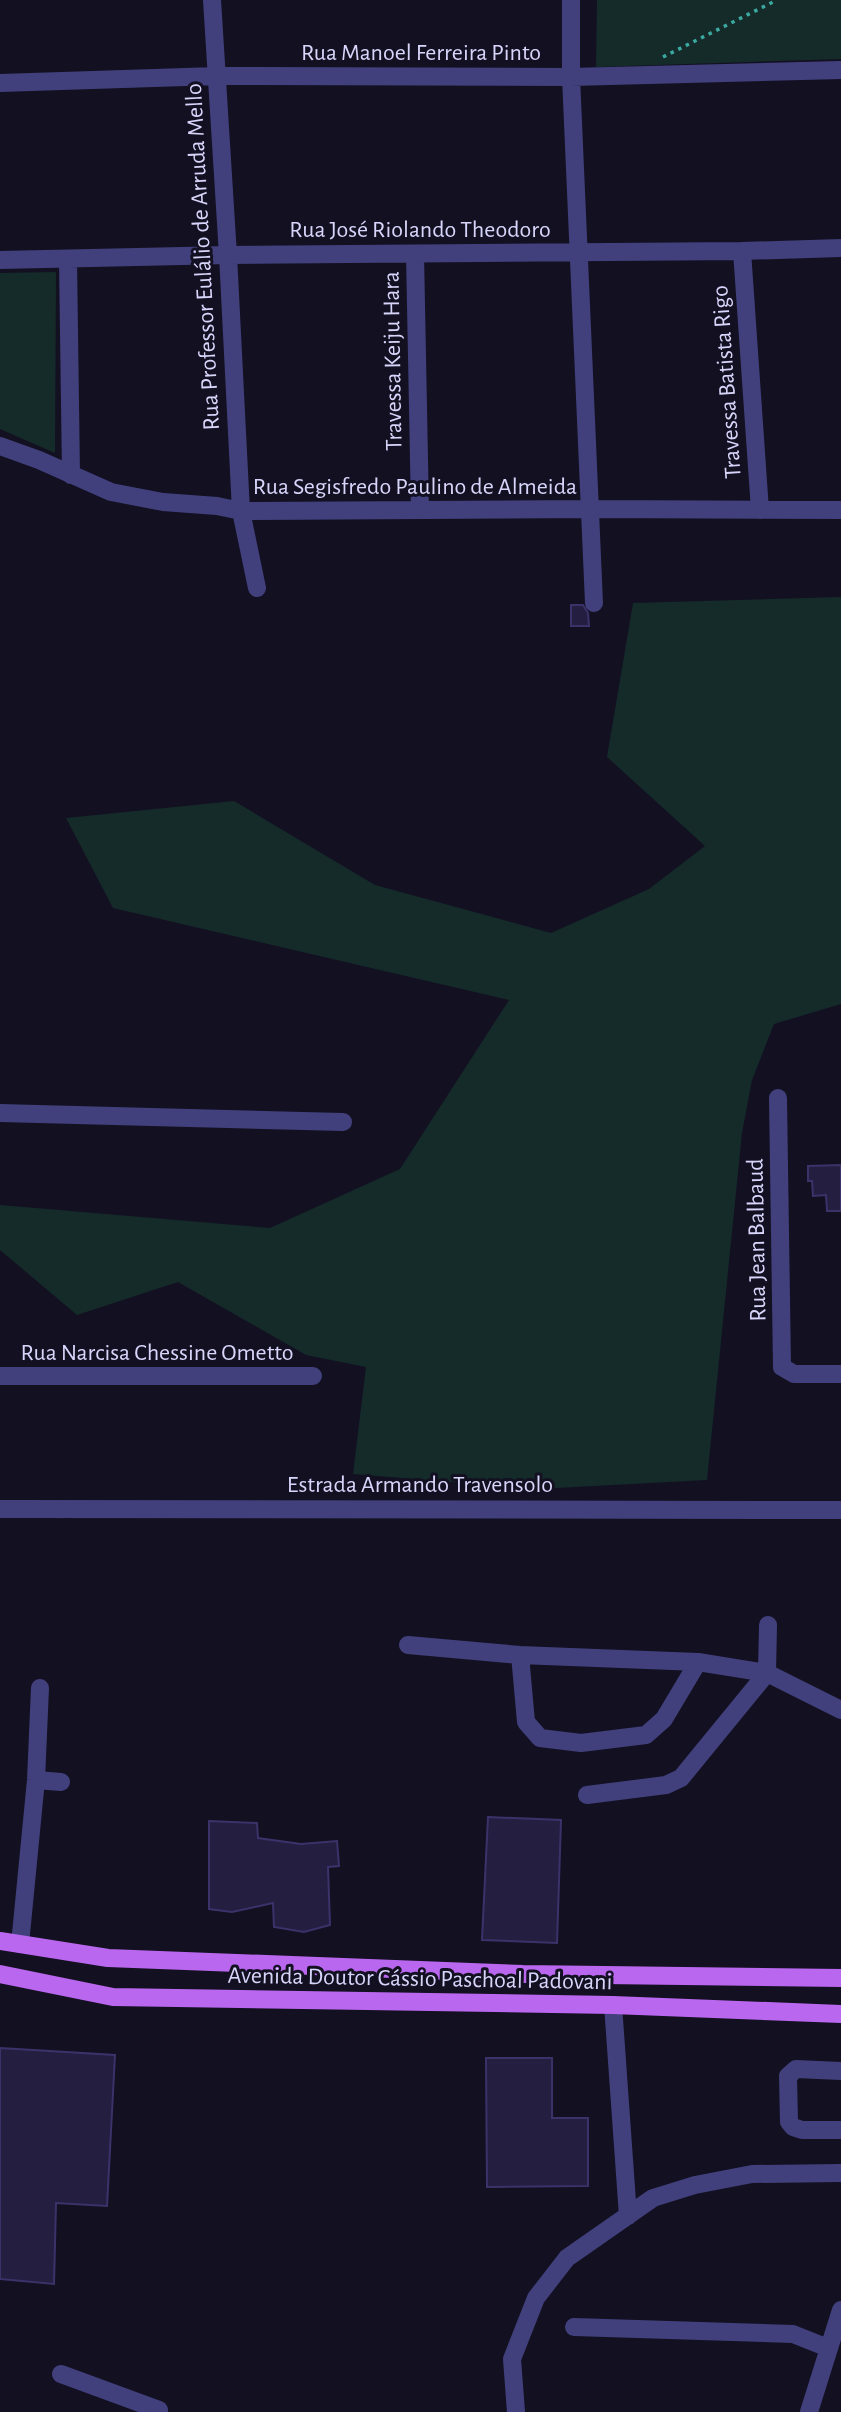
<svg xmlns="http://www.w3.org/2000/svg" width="841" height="2412" font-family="'Alegreya Sans',sans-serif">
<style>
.green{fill:#142b2a}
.building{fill:#241e41;stroke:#3c326a;stroke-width:2}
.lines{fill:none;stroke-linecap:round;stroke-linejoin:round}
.path{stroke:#3ba9a0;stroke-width:3.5;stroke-dasharray:3.5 5;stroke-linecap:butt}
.minor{stroke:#41407c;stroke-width:18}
.major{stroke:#ba67f0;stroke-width:18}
.labels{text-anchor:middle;stroke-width:6;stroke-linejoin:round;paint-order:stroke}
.street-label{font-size:24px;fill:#d8d5fb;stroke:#131022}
</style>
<rect width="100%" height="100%" fill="#131022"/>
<path class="green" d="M597 0H841V59L596 67Z
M56 272 55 453 0 429V273Z
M841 597V1004L774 1024 752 1080 742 1133 707 1480 537 1489 353 1474 366 1367 306 1355 178 1282 77 1315 0 1250V1205L270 1228 400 1169 509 1000 113 908 66 818 234 801 375 885 551 933 649 889 705 846 607 757 633 603Z"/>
<path class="building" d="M571 605H583L588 613 589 626H571Z
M841 1165V1211H827L826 1195 813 1196 812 1181H808V1166Z
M488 1817 561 1820 557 1943 482 1940Z
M209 1821 257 1823 258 1838 301 1844 337 1841 339 1866 328 1867 330 1925 304 1932 274 1927 273 1903 232 1912 209 1909Z
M0 2048 115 2055 107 2206 56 2203 54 2284 0 2279Z
M486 2058H552V2118H588V2186L487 2187Z"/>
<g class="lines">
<path class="path" d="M663 57 777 0"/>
<path class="minor" d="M212 0 228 255 241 511 257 588
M571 0V77L594 603
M0 83 216 76 571 77 841 70
M742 251 760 510
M415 254 420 510
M0 260 228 255 742 251 841 248
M68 260 71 475
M0 446 39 460 111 492 163 502 217 506 241 511 589 509 841 510
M778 1098 782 1367 794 1374H841
M0 1113 343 1122
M0 1376H313
M0 1509 841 1510
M408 1645 520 1655 698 1662
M520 1655 526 1722 540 1738 581 1743 646 1735 664 1719 698 1662 767 1673 841 1710
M36 1780 61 1782
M587 1795 666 1785 681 1778 767 1673 768 1625
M20 1944 36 1780 40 1688
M613 2005 628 2216
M841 2071 796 2069 788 2076 789 2122 793 2127 802 2130H841
M574 2327 793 2334 828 2348
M61 2374 159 2410
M516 2412 512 2359 536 2298 567 2258 653 2198 695 2185 752 2174 841 2173
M809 2412 841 2310"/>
<path class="major" d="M0 1941 108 1958 523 1974 841 1978
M0 1974 113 1997 613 2005 841 2014"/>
</g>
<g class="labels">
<g class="street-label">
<text x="421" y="60">Rua Manoel Ferreira Pinto</text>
<text x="420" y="237">Rua José Riolando Theodoro</text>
<text transform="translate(202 257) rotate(-93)" y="8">Rua Professor Eulálio de Arruda Mello</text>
<text transform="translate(392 361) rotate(-91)" y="8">Travessa Keiju Hara</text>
<text transform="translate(726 382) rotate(-94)" y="8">Travessa Batista Rigo</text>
<text x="415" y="494">Rua Segisfredo Paulino de Almeida</text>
<text transform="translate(756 1240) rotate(-91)" y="8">Rua Jean Balbaud</text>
<text x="157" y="1360">Rua Narcisa Chessine Ometto</text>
<text x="420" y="1492">Estrada Armando Travensolo</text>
<text transform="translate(420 1978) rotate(1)" y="8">Avenida Doutor Cássio Paschoal Padovani</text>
</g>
</g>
</svg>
